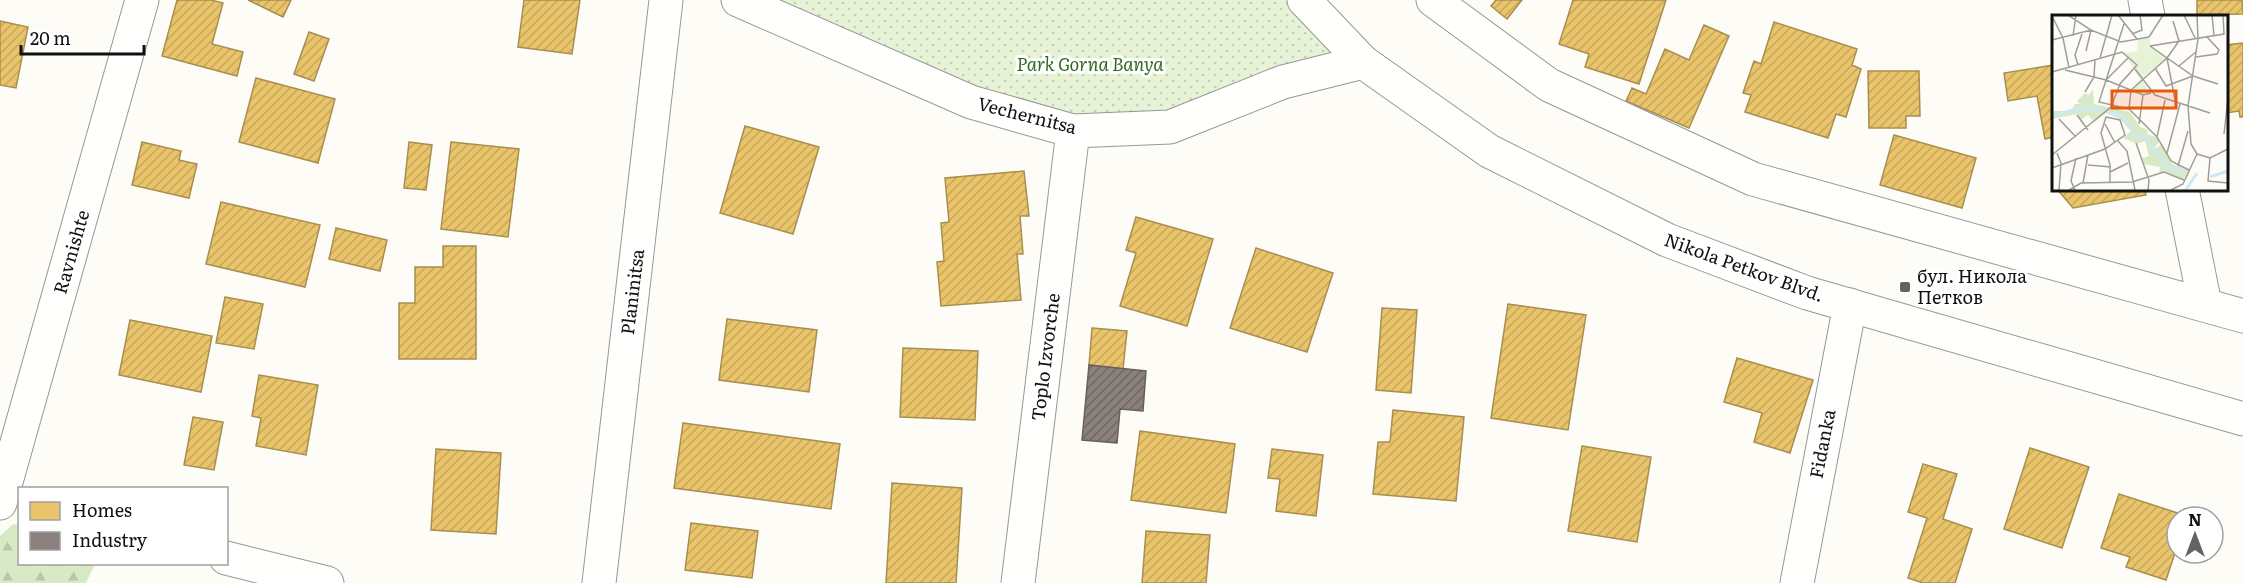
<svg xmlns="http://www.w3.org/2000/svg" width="2243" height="583" font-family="Literata,serif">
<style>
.grass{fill:url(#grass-dots)}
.forest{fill:url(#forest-firs)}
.homes{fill:url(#homes-hatch);stroke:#a88e4f;stroke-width:1.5}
.industry{fill:url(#industry-hatch);stroke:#665f5c;stroke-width:1.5}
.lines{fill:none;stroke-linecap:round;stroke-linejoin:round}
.minor-casing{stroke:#979795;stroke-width:35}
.tertiary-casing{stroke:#979795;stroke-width:35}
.minor{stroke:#fffffe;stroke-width:33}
.tertiary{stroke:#fffffe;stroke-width:33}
.poi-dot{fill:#646362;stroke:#fff;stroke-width:2}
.labels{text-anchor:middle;stroke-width:6;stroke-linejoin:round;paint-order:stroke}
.park-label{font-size:18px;font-style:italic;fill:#2f6b1f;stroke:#fff}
.street-label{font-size:18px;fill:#111;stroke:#fff}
.poi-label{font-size:18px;fill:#111;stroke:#fff;text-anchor:start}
.inset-river{fill:none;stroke:#cde8f7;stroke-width:3}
.inset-road{fill:none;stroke:#9f9e9b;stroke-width:1.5}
.view{fill:#e8590c;fill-opacity:0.15;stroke:#e8590c;stroke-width:3}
.inset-edge{fill:none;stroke:#111;stroke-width:3}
</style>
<defs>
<pattern id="grass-dots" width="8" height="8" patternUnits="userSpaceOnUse" patternTransform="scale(1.5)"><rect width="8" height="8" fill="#e7f3d7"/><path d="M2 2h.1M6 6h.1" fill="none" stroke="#c5cfb8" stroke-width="1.8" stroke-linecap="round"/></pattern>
<pattern id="forest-firs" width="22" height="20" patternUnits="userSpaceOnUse" patternTransform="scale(1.5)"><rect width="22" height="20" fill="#d8eac5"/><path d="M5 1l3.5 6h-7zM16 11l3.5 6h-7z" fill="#b8c8a8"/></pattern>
<pattern id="homes-hatch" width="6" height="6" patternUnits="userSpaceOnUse" patternTransform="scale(1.5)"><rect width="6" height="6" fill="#e9c46a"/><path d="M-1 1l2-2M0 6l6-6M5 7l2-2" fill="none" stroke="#c7a75b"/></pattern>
<pattern id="industry-hatch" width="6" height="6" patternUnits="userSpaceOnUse" patternTransform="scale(1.5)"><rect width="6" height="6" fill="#8a817c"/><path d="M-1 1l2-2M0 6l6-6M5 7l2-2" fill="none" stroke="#6f6864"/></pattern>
</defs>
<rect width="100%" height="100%" fill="#fdfcf7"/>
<path class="grass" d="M738 0H1304L1363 62 1170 127 1073 131Z"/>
<path class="forest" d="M13 524 19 525 20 564H95L86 583H0V536Z"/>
<path class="homes" d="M177 0H211L223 3 212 44 243 52 237 76 162 56Z
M248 0H291L283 17Z
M524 0H580L572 54 518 47Z
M1496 0H1522L1507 19 1491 6Z
M1573 0H1666L1639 84 1585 67 1589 54 1559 44Z
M2197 0H2242L2243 14 2197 15Z
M0 21 28 27 16 88 0 85Z
M1774 22 1857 49 1852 65 1861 69 1846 117 1836 114 1828 138 1745 112 1751 95 1743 93 1754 61 1761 64Z
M1704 25 1729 36 1689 128 1626 101 1632 88 1646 94 1665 49 1689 60Z
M309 32 329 39 314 81 294 74Z
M2243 43V117H2240L2239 111 2226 113V45Z
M2054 65V137L2045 139 2037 96 2008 101 2004 73Z
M1868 71H1919L1920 116H1906V128H1869Z
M256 78 335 99 318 163 239 142Z
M745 126 819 147 793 234 720 213Z
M1894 135 1976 158 1962 208 1880 185Z
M142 142 181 151 179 160 197 164 189 198 132 185Z
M409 142 432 145 426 190 404 188Z
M451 142 519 149 508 237 441 229Z
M1024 171 1029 216H1020L1023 254H1017L1021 300 941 306 937 262 944 261 941 223 949 222 945 178Z
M2057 189H2145L2146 195 2073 208Z
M221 202 320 225 305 287 206 264Z
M1136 217 1213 239 1187 326 1120 306 1136 253 1126 250Z
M336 228 387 240 380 271 329 259Z
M443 246H476V359H399V303H415V267H443Z
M1256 248 1333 273 1307 352 1230 328Z
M225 297 263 304 254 349 216 343Z
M1508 304 1586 315 1568 430 1491 418Z
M1382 308 1417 310 1411 393 1376 390Z
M727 319 817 330 809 392 719 380Z
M130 320 212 336 201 392 119 375Z
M1092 328 1127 331 1123 369 1089 365Z
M903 348 978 351 975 420 900 417Z
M1737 358 1813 380 1790 453 1754 442 1762 413 1724 402Z
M259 375 318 385 306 455 256 446 261 418 252 416Z
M1393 410 1464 417 1456 501 1373 494 1378 442H1390Z
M193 417 223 422 214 470 184 465Z
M683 423 840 444 831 509 674 488Z
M1140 431 1235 444 1226 513 1131 500Z
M1582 446 1651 457 1637 542 1568 531Z
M2030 448 2089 467 2062 548 2004 529Z
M436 449 501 453 496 534 431 530Z
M1272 449 1323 455 1316 516 1276 511 1280 479 1268 478Z
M1923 464 1957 474 1943 519 1972 529 1955 583H1923L1908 578 1927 518 1908 512Z
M892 483 962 488 956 583H886Z
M2119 494 2187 516 2177 517V547L2166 580 2126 567 2130 557 2101 548Z
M691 523 758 531 752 578 685 570Z
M1146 531 1210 535 1206 583H1142Z"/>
<path class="industry" d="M1089 365 1146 371 1143 411 1120 409 1117 443 1082 440Z"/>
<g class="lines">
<g class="minor-casing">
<path id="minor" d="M1304 0 1363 62
M1433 0 1549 85 1753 179 2243 316
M2145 0 2148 16
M2182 189 2205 305
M0 503 142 0
M226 558 327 583
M599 583 666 0
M1018 583 1073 131
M1797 583 1850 305"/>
</g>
<g class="tertiary-casing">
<path id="tertiary" d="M738 0 971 102 1073 131 1170 127 1283 82 1363 62 1489 151 1667 240 1807 293 2243 419"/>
</g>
<use href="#minor" class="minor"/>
<use href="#tertiary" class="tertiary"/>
</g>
<rect class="poi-dot" x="1899" y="281" width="12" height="12" rx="3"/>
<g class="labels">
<g class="park-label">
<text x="1090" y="71">Park Gorna Banya</text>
</g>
<g class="street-label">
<text transform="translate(1027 116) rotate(14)" y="6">Vechernitsa</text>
<text transform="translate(72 252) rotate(-74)" y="6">Ravnishte</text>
<text transform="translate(1744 268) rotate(20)" y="6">Nikola Petkov Blvd.</text>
<text transform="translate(633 292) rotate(-83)" y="6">Planinitsa</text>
<text transform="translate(1046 357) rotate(-83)" y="6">Toplo Izvorche</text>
<text transform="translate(1823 444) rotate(-79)" y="6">Fidanka</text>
</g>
<g class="poi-label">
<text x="1917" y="283">бул. Никола<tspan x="1917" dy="21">Петков</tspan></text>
</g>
</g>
<g transform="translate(2052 15)">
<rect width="176" height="176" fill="#fdfcf7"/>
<path d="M97 22 99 31 115 43 89 64 99 78 94 80 79 75 88 64 72 38 86 36 85 24Z" fill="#e7f3d7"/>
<path d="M41 74 42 89 78 97 88 112 96 115 95 119 104 122 107 127 101 135 109 130 120 149 137 155 131 165 112 157 107 159 108 152 92 149 90 143 97 141 93 126 85 129 71 123 79 116 68 104 54 98 42 107 36 100 29 105 25 99 0 104V96H19L23 89H28L25 86 33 78 37 80Z" fill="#d8eac5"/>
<path class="inset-river" d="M58 97 70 101 83 120 94 124 117 153 134 157M0 101 28 93 53 95M158 162 176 156M134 175 145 158"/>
<path class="inset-road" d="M16 0 39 15 34 36M66 0 85 24M132 0 143 23M145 0 146 24 136 91 139 129 145 139 158 143 176 134M160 0 162 20M0 1 11 23 17 53M121 6 127 26M72 9 47 87 77 94 105 122 119 146 137 155M80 19 90 15 88 0M21 21 24 0M97 22 111 0M0 25 39 15 69 27 97 22M98 31 172 19 171 0M98 31 141 61 166 69M144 42 165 39 167 35 154 21M48 43 60 0M115 43 123 85M26 50 23 40 30 19M127 51 145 36M103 53 114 71 141 61M83 54 103 80 158 98M13 55 54 65 91 80 99 78M0 57 70 37 85 50 68 69 59 92 0 140M54 65 77 42M33 77 42 62 43 45M77 94 79 75 115 43 127 26M25 100 36 115M54 102 49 118 58 150V167M7 104 24 122M53 109 63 128M87 109 91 80M172 119 176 83M105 122 113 85M66 126 75 136 83 175M84 128 97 165 96 175M5 138 9 148 7 175M115 138 128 89M158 143 156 166 176 168M36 150 59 152M126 151 136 116M0 153 53 134 73 120 68 105 54 102M58 157 76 148M31 168 36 140M17 175 29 168 80 167 112 157 132 165M23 175 19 166 24 143M119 175 131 169 145 139"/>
<path class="view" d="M60 76H124V93H60Z"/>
<rect width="176" height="176" class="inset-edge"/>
</g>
<rect x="18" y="487" width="210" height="78" fill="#ffffff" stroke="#a0a0a0" stroke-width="1.5"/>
<rect x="30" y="502" width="30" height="18" fill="#e9c46a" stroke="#a0a0a0" stroke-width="1.5"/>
<text x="72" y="517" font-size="18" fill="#111111">Homes</text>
<rect x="30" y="532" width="30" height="18" fill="#8a817c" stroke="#a0a0a0" stroke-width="1.5"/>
<text x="72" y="547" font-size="18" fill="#111111">Industry</text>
<g transform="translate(2195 535)"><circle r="28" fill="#ffffff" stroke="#a0a0a0" stroke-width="1.5"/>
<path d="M0-4.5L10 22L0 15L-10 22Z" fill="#646362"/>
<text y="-9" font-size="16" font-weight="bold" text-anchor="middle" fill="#111111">N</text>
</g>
<path d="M21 45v9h123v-9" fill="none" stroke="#111111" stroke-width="3"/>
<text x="30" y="45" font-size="18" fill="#111111" stroke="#ffffff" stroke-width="4.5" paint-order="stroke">20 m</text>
</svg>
